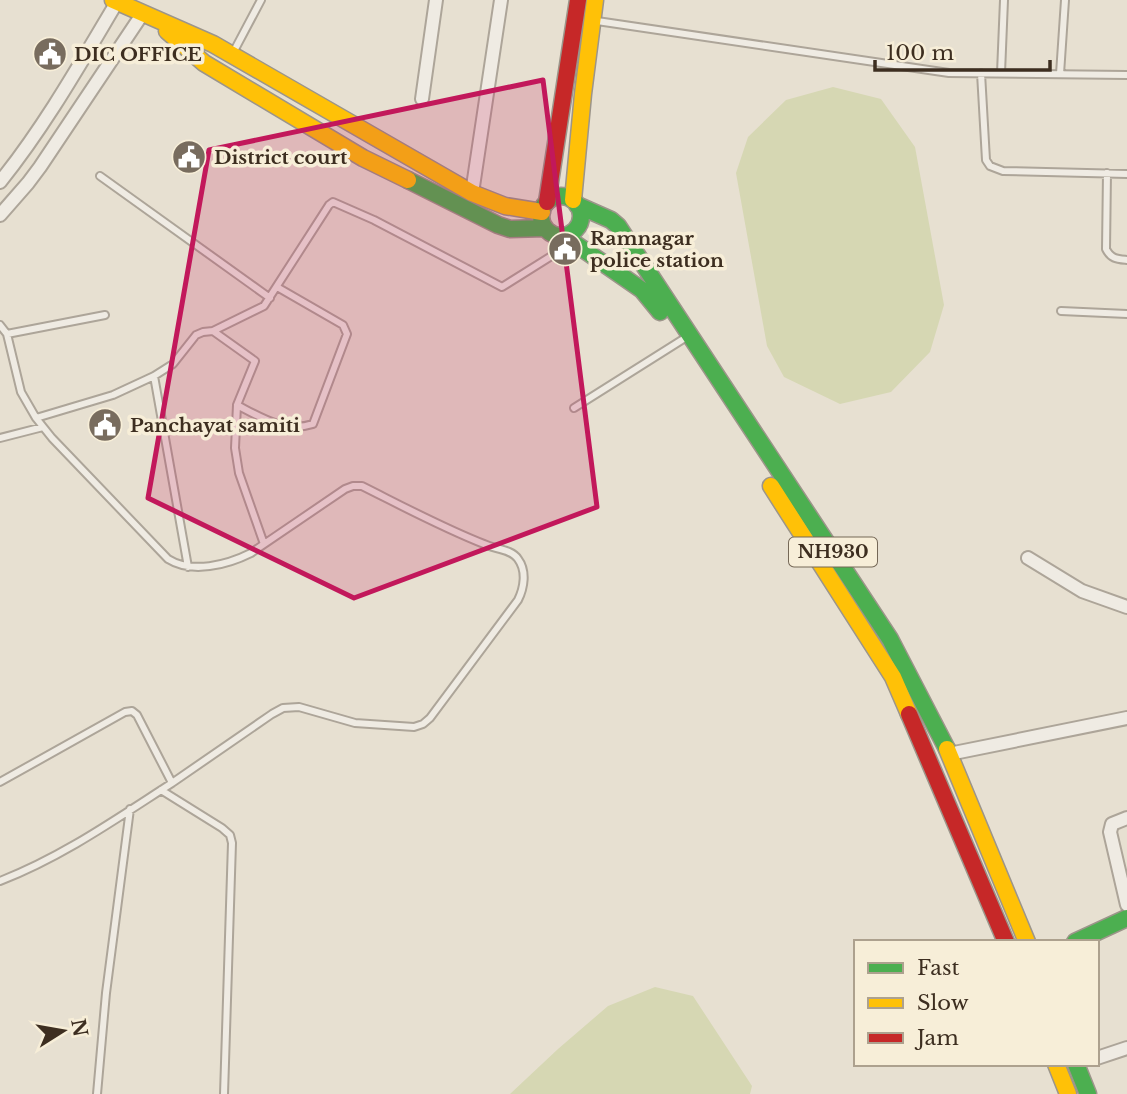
<svg xmlns="http://www.w3.org/2000/svg" width="1127" height="1094" font-family="'Libre Baskerville',serif">
<style>
.park{fill:#d6d7b3}
.lines{fill:none;stroke-linecap:round;stroke-linejoin:round}
.lane-casing{stroke:#ada599;stroke-width:10}
.street-casing{stroke:#ada599;stroke-width:16}
.fast-casing{stroke:#9c958a;stroke-width:19}
.slow-casing{stroke:#9c958a;stroke-width:19}
.jam-casing{stroke:#9c958a;stroke-width:19}
.lane{stroke:#efebe3;stroke-width:6}
.street{stroke:#efebe3;stroke-width:12}
.fast{stroke:#4caf50;stroke-width:16}
.slow{stroke:#ffc107;stroke-width:16}
.jam{stroke:#c62828;stroke-width:16}
.marked{fill:#c2185b;fill-opacity:0.2;stroke:#c2185b;stroke-width:5;stroke-linejoin:round}
.labels{text-anchor:middle;stroke-width:7;stroke-linejoin:round;paint-order:stroke}
.shield{fill:#f7eed8;stroke:#756857;stroke-width:2}
.shield-label{font-size:18px;font-weight:bold;fill:#3d2e20}
.poi-label{font-size:19px;font-weight:bold;fill:#3d2e20;stroke:#f7eed8;text-anchor:start}
</style>
<rect width="100%" height="100%" fill="#e7e0d1"/>
<path class="park" d="M833 87 881 99 915 147 944 305 930 352 891 392 840 404 784 377 767 346 736 173 748 137 786 100Z
M655 987 693 996 752 1086 750 1094H510L558 1049 608 1006Z"/>
<g class="lines">
<g class="lane-casing">
<path id="lane" d="M597 21 949 73 1127 75
M234 51 261 0
M981 73 986 160 990 166 1003 171 1127 174
M1001 73 1004 0
M1060 74 1065 0
M1107 173 1106 249C1111 259 1117 259 1127 260
M100 176 270 298
M1061 311 1127 314
M0 325 7 334 21 392 36 418 52 438 168 559C192 574 227 565 251 553L345 489 353 486H362C402 506 443 528 484 544 494 549 512 549 518 559 527 571 524 588 518 600L430 718 423 724 414 727 355 723 299 707 283 708 272 714 172 783
M213 331 255 361 237 405 235 448 239 473 264 544
M7 334 105 315
M154 376 188 567
M237 405C262 418 285 433 313 424L347 334 343 325 277 287
M574 408 685 338
M36 418 113 395 154 376 173 364 196 335 203 332 213 331 264 306 329 205 333 202 374 220 502 287 569 245
M0 438 43 427
M0 782 125 712 132 711 137 715 172 783C116 819 62 857 0 881
M161 790 222 828 230 835 232 843 224 1094
M97 1094 106 993 130 809"/>
</g>
<g class="street-casing">
<path id="street" d="M422 99 436 0
M0 182C45 126 80 64 117 2
M472 193 501 0
M0 215 28 183 40 167 143 13
M1028 558 1082 591 1127 607
M949 754 1127 718
M1127 818 1112 824 1110 832 1127 905
M1097 1058 1127 1048"/>
</g>
<g class="fast-casing">
<path id="fast" d="M408 180 498 225 510 229 545 228
M541 216a20 20 0 1 1 40 0a20 20 0 1 1-40 0Z
M577 205 611 220 618 226 890 639 947 749
M564 236 642 290 660 312
M1075 942 1127 918
M1076 1064 1088 1094"/>
</g>
<g class="slow-casing">
<path id="slow" d="M113 0 213 44 472 193 505 206 542 212
M167 31 204 63 363 158 408 180
M573 200 583 94 595 0
M771 486 893 677 909 714
M947 749 1027 942
M1056 1064 1068 1094"/>
</g>
<g class="jam-casing">
<path id="jam" d="M547 202 578 0
M909 714 1006 942"/>
</g>
<use href="#lane" class="lane"/>
<use href="#street" class="street"/>
<use href="#fast" class="fast"/>
<use href="#slow" class="slow"/>
<use href="#jam" class="jam"/>
</g>
<path class="marked" d="M543 80 597 507 354 598 148 498 209 150Z"/>
<defs>
<g id="civic-disc" transform="scale(1.75)"><circle r="9.5" fill="#786c5e" stroke="#f7eed8"/><path d="M-.6-6.5H3V-4.5H.6V-3L4-1V1h2V6H-6V1h2V-1L-.6-3ZM-1.2 2.5V6h2.4V2.5Z" fill="#fff"/></g>
</defs>
<g fill-rule="evenodd">
<use href="#civic-disc" x="50" y="54"/>
<use href="#civic-disc" x="189" y="157"/>
<use href="#civic-disc" x="565" y="249"/>
<use href="#civic-disc" x="105" y="425"/>
</g>
<g class="labels">
<rect class="shield" x="789" y="537.5" width="88" height="29" rx="5"/>
<g class="shield-label">
<text x="833" y="558">NH930</text>
</g>
<g class="poi-label">
<text x="74" y="61">DIC OFFICE</text>
<text x="214" y="164">District court</text>
<text x="590" y="245">Ramnagar<tspan x="590" dy="22">police station</tspan></text>
<text x="130" y="432">Panchayat samiti</text>
</g>
</g>
<rect x="854" y="940" width="245" height="126" fill="#f7eed8" stroke="#ada18e" stroke-width="2"/>
<rect x="868" y="963" width="35" height="10" fill="#4caf50" stroke="#ada18e" stroke-width="2"/>
<text x="917" y="975" font-size="21" fill="#3d2e20">Fast</text>
<rect x="868" y="998" width="35" height="10" fill="#ffc107" stroke="#ada18e" stroke-width="2"/>
<text x="917" y="1010" font-size="21" fill="#3d2e20">Slow</text>
<rect x="868" y="1033" width="35" height="10" fill="#c62828" stroke="#ada18e" stroke-width="2"/>
<text x="917" y="1045" font-size="21" fill="#3d2e20">Jam</text>
<g transform="translate(63 1031) rotate(79)" stroke="#f7eed8" stroke-width="5" paint-order="stroke">
<path d="M0-5L12 26L0 18L-12 26Z" fill="#3d2e20"/>
<text y="-10" font-size="19" font-weight="bold" text-anchor="middle" fill="#3d2e20">N</text>
</g>
<path d="M875 60v10h175v-10" fill="none" stroke="#3d2e20" stroke-width="3.5"/>
<text x="886" y="60" font-size="21" fill="#3d2e20" stroke="#f7eed8" stroke-width="5" paint-order="stroke">100 m</text>
</svg>
